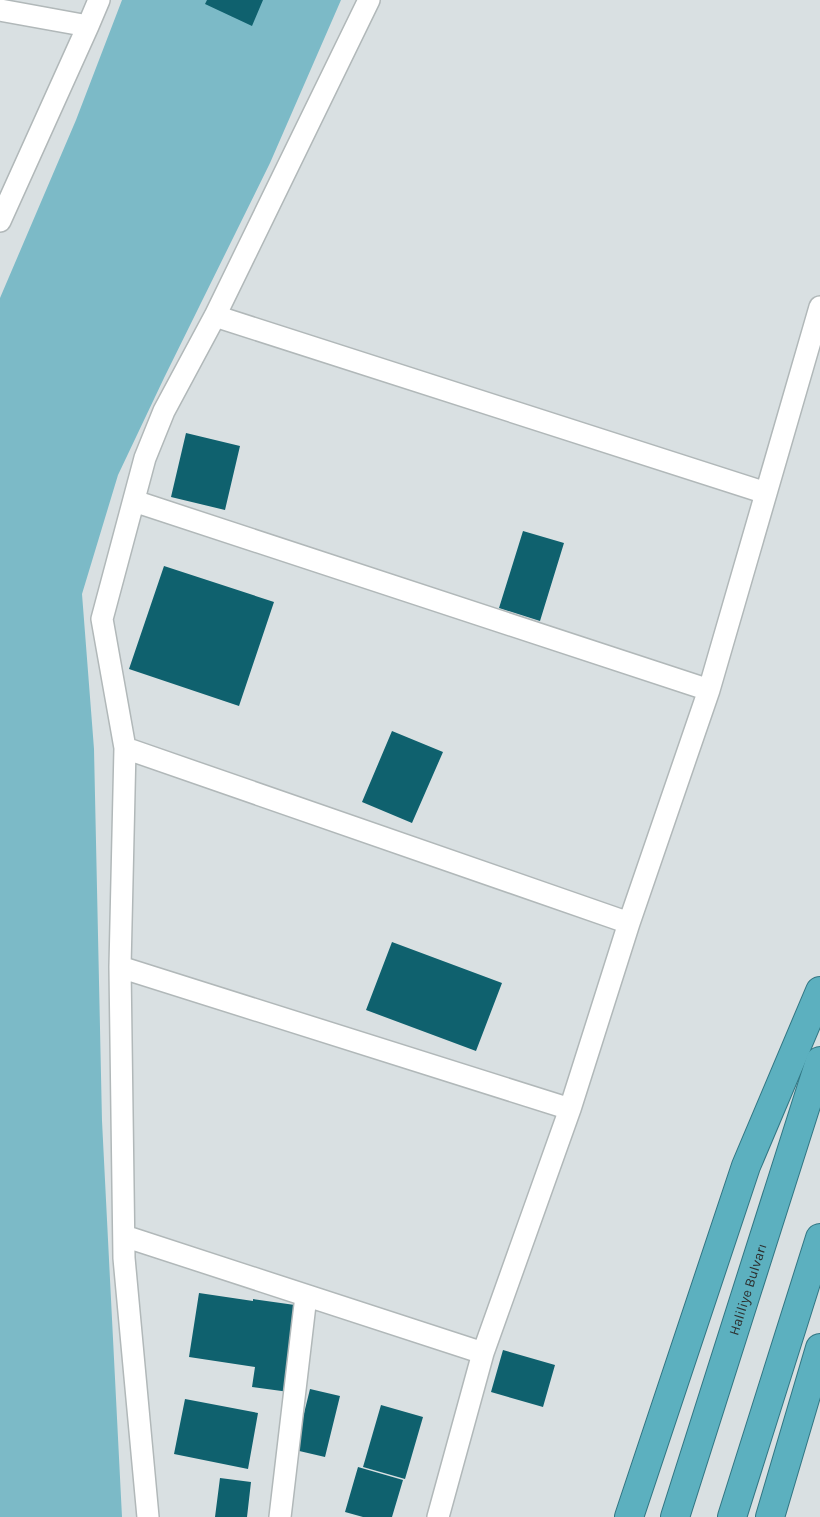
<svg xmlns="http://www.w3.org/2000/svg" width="820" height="1517" font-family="Karla,sans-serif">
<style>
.green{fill:#7cbac7}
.building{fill:#0f616e}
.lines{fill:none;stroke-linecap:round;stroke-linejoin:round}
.minor-casing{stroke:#b1b8b9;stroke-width:24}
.trunk-casing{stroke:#317683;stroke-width:30}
.minor{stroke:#fff;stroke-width:21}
.trunk{stroke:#5cb0bf;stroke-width:28}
.labels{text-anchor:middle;stroke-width:5;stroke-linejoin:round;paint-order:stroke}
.street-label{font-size:14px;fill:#2d3030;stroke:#d9e0e2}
</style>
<rect width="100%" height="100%" fill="#d9e0e2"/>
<path class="green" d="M122 0H341L270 163 164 378 118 475 82 594 94 749 102 1121 122 1517H0V298L76 120Z"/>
<path class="building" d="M207 0H263L252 26 205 4Z
M186 433 240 446 225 510 171 497Z
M523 531 564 543 540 621 499 608Z
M164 566 274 602 239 706 129 669Z
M392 731 443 752 412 823 362 802Z
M392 942 502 983 476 1051 366 1010Z
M199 1293 253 1301V1299L302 1306 289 1392 252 1387 255 1367 189 1357Z
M503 1350 555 1365 543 1407 491 1392Z
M310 1389 340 1396 325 1457 295 1450Z
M185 1399 258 1413 248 1469 174 1454Z
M381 1405 423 1417 405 1479 363 1467Z
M358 1467 403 1480 392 1517H363L345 1512Z
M220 1478 251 1482 247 1517H215Z"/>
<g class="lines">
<g class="minor-casing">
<path id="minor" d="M0 10 88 26
M0 221 88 26 99 0
M215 316 766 493
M134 501 709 690
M125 748 629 923
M120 967 570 1109
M124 1236 483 1353
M148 1517 124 1258 120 967 125 748 102 619 145 458 164 411 215 316 369 0
M280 1517 306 1296
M438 1517 483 1353 570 1109 629 923 709 690 820 307"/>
</g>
<g class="trunk-casing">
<g id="trunk">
<path d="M629 1517 746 1166 820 991"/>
<path id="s1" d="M675 1517 820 1061"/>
<path d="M732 1517 820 1238"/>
<path d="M770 1517 820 1348"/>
</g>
</g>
<use href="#minor" class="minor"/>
<use href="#trunk" class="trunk"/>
</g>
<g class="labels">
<g class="street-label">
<text dy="5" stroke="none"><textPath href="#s1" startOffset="239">Haliliye Bulvarı</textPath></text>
</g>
</g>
</svg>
